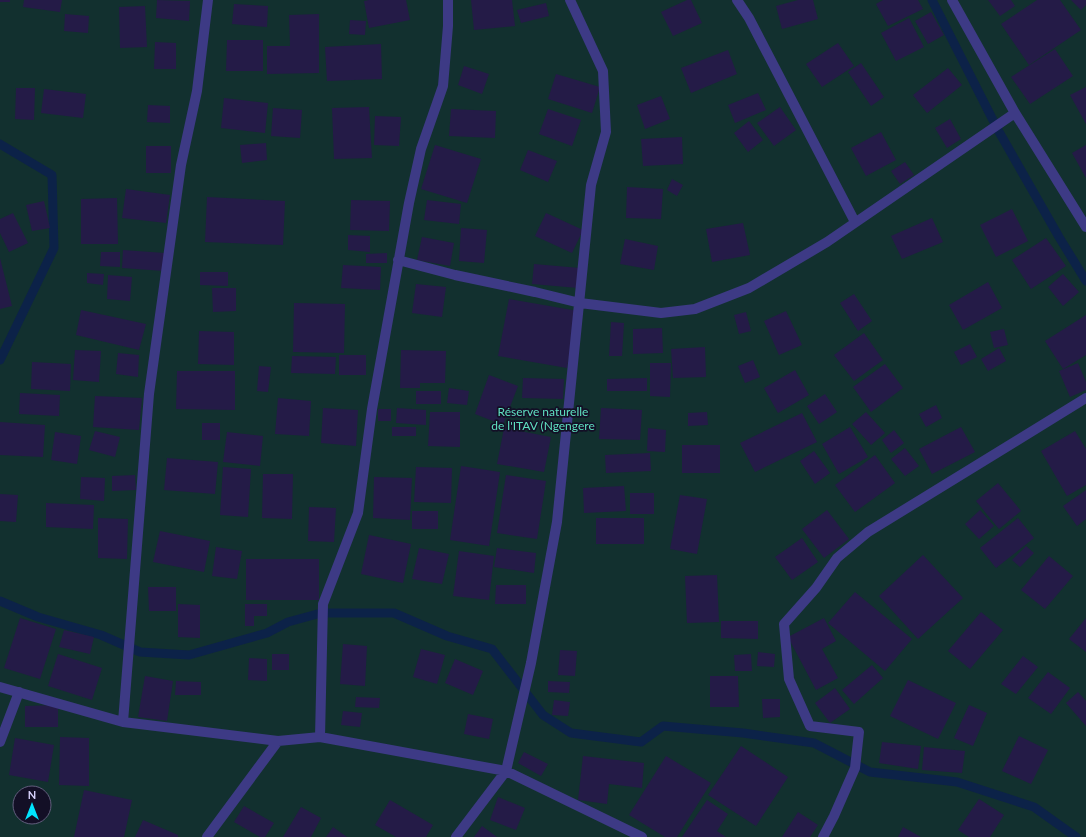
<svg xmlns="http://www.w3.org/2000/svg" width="1086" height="837" font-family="Lato,sans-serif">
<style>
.green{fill:#12302f;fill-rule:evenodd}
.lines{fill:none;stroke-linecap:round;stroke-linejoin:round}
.stream{stroke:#0c2248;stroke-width:9}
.building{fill:#241b47}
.street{stroke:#3d3a85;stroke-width:10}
.labels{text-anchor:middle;stroke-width:3.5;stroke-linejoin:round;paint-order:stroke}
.park-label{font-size:12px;fill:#5fe0c0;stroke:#130f26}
</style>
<rect width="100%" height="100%" fill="#130f26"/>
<path class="green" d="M0 0H1086V837H0ZM20 793H44V817H20Z"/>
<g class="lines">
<path class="stream" d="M932 0 998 130 1059 237 1086 281
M0 144 52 175 54 248 0 360
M0 601 38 617 101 635 140 652 189 655 267 633 288 622 321 613H394L447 636 492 649 543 715 571 733 641 742 663 726 743 733 814 743 870 772 957 782 1034 807 1076 837"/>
</g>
<path class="building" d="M0 0H10V2H0Z
M24 0H62L60 12 23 7Z
M157 0 190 1 189 21 156 18Z
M369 0H406L410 20 369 28 364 1Z
M471 0H512L515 26 474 30Z
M687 0H691L702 23 673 36 661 12Z
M798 0H813L818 19 782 29 776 6Z
M883 0H918L923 9 888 26 876 4Z
M988 0H1011L1015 6 1000 16Z
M1037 0H1060L1081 30 1029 65 1001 24Z
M1071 0H1086V5L1081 10Z
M546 3 549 16 521 23 517 10Z
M234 4 268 6 267 27 232 24Z
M145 6 147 47 120 48 119 7Z
M931 12 944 35 928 44 915 21Z
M65 14 89 16 88 33 64 31Z
M319 14V73L267 74V46H290L289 15Z
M909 18 924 47 896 61 881 33Z
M350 20 366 21 365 35 349 34Z
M227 40H263V71H226Z
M155 42 176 43V69H154Z
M838 43 854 66 822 87 806 64Z
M381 44 382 79 327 81 325 47Z
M1055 49 1073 76 1030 104 1011 77Z
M728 50 737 74 691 93 681 68Z
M861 63 884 97 871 106 848 72Z
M464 66 489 74 482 94 458 85Z
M948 68 962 85 927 113 913 95Z
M556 74 600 87 592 113 548 99Z
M1086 87V124L1070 95Z
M16 88H35L34 120 15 119Z
M44 89 86 94 83 118 41 113Z
M758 93 766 110 735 123 728 105Z
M661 96 670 119 645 129 637 105Z
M224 98 268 103 265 133 221 128Z
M148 105 170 106V123L147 122Z
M369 107 372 158 334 159 332 108Z
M780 107 796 130 774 146 757 123Z
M273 108 302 110 300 138 271 136Z
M451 109 496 111 495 138 449 136Z
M548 109 581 120 572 146 539 134Z
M375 116 401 117 399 146 374 145Z
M950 119 961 139 947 148 935 128Z
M749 121 763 140 748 152 734 133Z
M881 132 896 160 866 176 851 148Z
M682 137 683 164 643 166 641 139Z
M266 143 267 160 242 163 240 145Z
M435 145 481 159 467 203 421 189Z
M1086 145V178L1072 153Z
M146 146H171V173H146Z
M528 150 557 161 548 182 520 170Z
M905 162 914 175 900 184 891 171Z
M672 179 683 185 677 196 667 190Z
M627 187 663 189 661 219 626 218Z
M126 189 170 195 166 223 122 218Z
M207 197 285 201 283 245 205 242Z
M117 198 118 244H81V199Z
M351 200 390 201 389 231 350 230Z
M427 200 461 204 459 224 424 220Z
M44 201 50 228 32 231 26 205Z
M1012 209 1028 241 996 257 980 225Z
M13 213 28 243 9 252 0 233V219Z
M546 213 583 230 572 253 535 236Z
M932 218 943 242 902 259 891 236Z
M743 223 750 255 712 262 706 229Z
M461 228 487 230 484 263 459 261Z
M348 235 370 236V252L348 250Z
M422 237 454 243 450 266 417 260Z
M1046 238 1066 266 1031 289 1012 260Z
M625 239 658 246 654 270 620 264Z
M123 250 165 253 164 271 122 268Z
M101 252H120V267L100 266Z
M387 253V263H366V254Z
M0 258 12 306 0 309Z
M534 264 580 268 578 288 532 284Z
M343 265 381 267 380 290 341 288Z
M200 272H228V286L200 285Z
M87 273 104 274 103 285 87 283Z
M1063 274 1079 292 1063 306 1048 287Z
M108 275 132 277 130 301 107 299Z
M988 282 1002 308 963 330 949 305Z
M416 284 446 287 442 317 412 313Z
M212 288H236V311L213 312Z
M854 294 872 321 858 331 840 303Z
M509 299 578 311 567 368 498 356Z
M294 303 345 304 344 353 293 352Z
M81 310 146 324 139 350 76 335Z
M786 311 802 345 779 355 764 321Z
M746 312 751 331 739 334 734 315Z
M1086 315V355L1063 369 1045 341Z
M611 322 624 323 622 356H609Z
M662 328 663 353 633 354V329Z
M1004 329 1008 345 994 348 990 332Z
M199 331 234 332V365L198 364Z
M864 333 883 360 854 381 834 355Z
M970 344 977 357 961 365 954 352Z
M705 347 706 377 673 378 671 349Z
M999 348 1006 361 988 371 981 359Z
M75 350 101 351 99 382 73 380Z
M401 350 446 351 445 383H420V388H400Z
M118 353 139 355 138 377 116 374Z
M339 355H366V375H339Z
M292 356 336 357 335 374 291 373Z
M753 360 760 377 745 383 738 366Z
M32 362 71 364 70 391 31 389Z
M650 363H671L670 397 650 396Z
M1078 363 1086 382V390L1070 397 1059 371Z
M885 364 903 388 871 412 853 387Z
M259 366 271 367 268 392 257 391Z
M795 370 809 395 778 413 764 388Z
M177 371H235V410L176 409Z
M489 375 518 386 503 425 475 414Z
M523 378 564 379 563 399 522 398Z
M647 378V391H607V379Z
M449 388 469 391 467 405 447 403Z
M416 391H441V404H416Z
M20 393 60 395 59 416 19 414Z
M825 394 837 412 819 424 807 406Z
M95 396 142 398 139 430 93 427Z
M278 398 311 401 309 436 275 434Z
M936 405 942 418 926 427 919 414Z
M323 408 358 410 356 446 321 443Z
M397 408 426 410V425L396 423Z
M601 408 642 410 640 440 599 439Z
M378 409H391V421H378Z
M430 412H460V447L428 446Z
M707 412 708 425 688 426V413Z
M866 412 885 433 871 445 852 424Z
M802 413 817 442 755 472 740 443Z
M0 422 45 425 43 457 0 455Z
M202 423H220V440H202Z
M392 427H416V436H392Z
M850 427 868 457 839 474 822 444Z
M961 427 975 452 932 474 919 449Z
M504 428 551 437 544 472 497 464Z
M648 428 666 430 665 452 647 451Z
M894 430 904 443 891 453 882 440Z
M95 431 120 437 115 457 89 450Z
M1075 431 1086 449V485L1067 496 1041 451Z
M55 432 81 436 77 464 51 460Z
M227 432 263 436 260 466 223 462Z
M682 445H720V473H682Z
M905 448 919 466 905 476 891 459Z
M814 451 830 473 815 484 800 461Z
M650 453 651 471 606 473 605 455Z
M875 455 895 483 855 512 835 485Z
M167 458 218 462 215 494 164 490Z
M461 466 500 472 489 546 450 540Z
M223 467 251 469 248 517 220 515Z
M416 467 452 468 451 503 414 502Z
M263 474H293L292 519 262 518Z
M135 475 136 490 112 491V476Z
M506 475 546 481 537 539 497 533Z
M81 477 105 478 104 501 80 499Z
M374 477 412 478 410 520 373 518Z
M998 483 1021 511 999 529 976 501Z
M624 486 626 511 584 513 583 488Z
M1086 490V519L1077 526 1063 506Z
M630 493H654V514H630Z
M0 494 18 495 16 522 0 521Z
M680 495 707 499 697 554 670 549Z
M46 503 94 505 93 529 46 527Z
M309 507 336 508 334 542 308 541Z
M827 510 849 539 824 558 802 529Z
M980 510 994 526 979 539 965 524Z
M412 511H438V529H412Z
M98 518 128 519 127 559 98 558Z
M596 518H644V544H596Z
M1018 518 1034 538 996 568 980 548Z
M160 531 210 541 204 572 153 562Z
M369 535 411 544 403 583 361 574Z
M802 538 818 562 792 580 775 557Z
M1026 546 1034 553 1020 567 1012 560Z
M216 547 242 551 237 579 212 576Z
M419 548 449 554 442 584 412 579Z
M497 548 536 553 534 573 494 567Z
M459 551 494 556 489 600 453 596Z
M923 555 963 598 918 639 879 596Z
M1049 556 1073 576 1045 609 1021 590Z
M246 559H319V600H246Z
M717 575 719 622 687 623 685 576Z
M496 585H526V604H495Z
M148 587H176V611H149Z
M855 592 912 639 885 671 828 623Z
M178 604 200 605V638L178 637Z
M245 604H267V616H254V626H245Z
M981 612 1003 630 970 669 948 651Z
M20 618 56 629 40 679 4 668Z
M824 618 836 641 822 649 838 678 816 690 788 637Z
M1086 618V652L1069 639Z
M721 621H758V639L721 638Z
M64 630 94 637 90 654 59 647Z
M343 644 367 646 365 686 340 684Z
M421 649 445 655 437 684 413 677Z
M560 650 577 651 575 676 558 675Z
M758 652 775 654 774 667 757 666Z
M58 654 102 668 92 700 48 686Z
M272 654H289V670H272Z
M751 654 752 671H735L734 655Z
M1023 656 1038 667 1016 694 1001 684Z
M249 658 267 659V681L248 680Z
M455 659 483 671 473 695 445 683Z
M872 665 883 678 854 704 842 690Z
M1048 672 1070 688 1051 714 1028 698Z
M145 676 173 681 167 721 138 717Z
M710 676H738L739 707H710Z
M908 680 956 703 938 739 890 716Z
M176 681 201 682V695H175Z
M548 681 570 682 569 693 548 692Z
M835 688 850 709 830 723 815 703Z
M1078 692 1086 701V726L1066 703Z
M356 697 380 698 379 708 355 707Z
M762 699H780V717L763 718Z
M554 700 570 702 568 716 552 715Z
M58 705V727H25V706Z
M969 705 987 713 973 746 954 738Z
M343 711 362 713 360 727 341 725Z
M468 714 493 719 489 739 464 734Z
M1019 736 1048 750 1031 784 1002 771Z
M60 737 89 738V786L59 785Z
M15 738 54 745 48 782 9 775Z
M882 742 921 746 918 769 879 763Z
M741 746 788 777 756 826 708 795Z
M924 747 965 751 962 773 922 770Z
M524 752 548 764 541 776 518 763Z
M583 756 644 763 642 788 609 784 607 804 578 800Z
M666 756 711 783 677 837H665L629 815Z
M84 790 132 800 124 837H74Z
M498 797 525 808 516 830 490 820Z
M979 799 1004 815 990 837H969L958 830Z
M390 800 433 825 426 837H396L375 825Z
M707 800 728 814 717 831 726 837H682Z
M244 806 274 823 265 837H260L234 822Z
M301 807 321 818 311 837H283Z
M798 812 818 825 810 837H782Z
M143 820 178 835V837H135Z
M482 826 497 837H474Z
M333 827 347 837H326Z
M903 827 921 837H898Z"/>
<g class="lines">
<path class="street" d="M737 0 749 18 855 222
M952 0 1015 113 1086 227
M398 260 455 275 535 292 580 303 661 313 695 309 749 288 827 242 1015 113
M0 687 123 722 278 741 320 737 506 771 642 837
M123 722 149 394 181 165 197 91 208 0
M320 737 323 604 358 513 372 409 409 203 421 149 443 86 448 26V0
M0 742 19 692
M207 837 278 741
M456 837 506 771 531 663 557 522 591 185 606 132 603 71 570 0
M823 837 834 816 855 768 859 732 810 726 789 679 784 624 816 588 837 558 868 532 1086 398"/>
</g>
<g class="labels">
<g class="park-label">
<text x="543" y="416">Réserve naturelle<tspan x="543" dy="14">de l'ITAV (Ngengere</tspan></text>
</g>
</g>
<g transform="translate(32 805)"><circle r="19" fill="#130f26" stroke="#625e7d"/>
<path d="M0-3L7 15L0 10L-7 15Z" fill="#00e5ff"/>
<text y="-6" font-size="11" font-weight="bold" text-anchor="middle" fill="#d9d4ff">N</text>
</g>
</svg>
